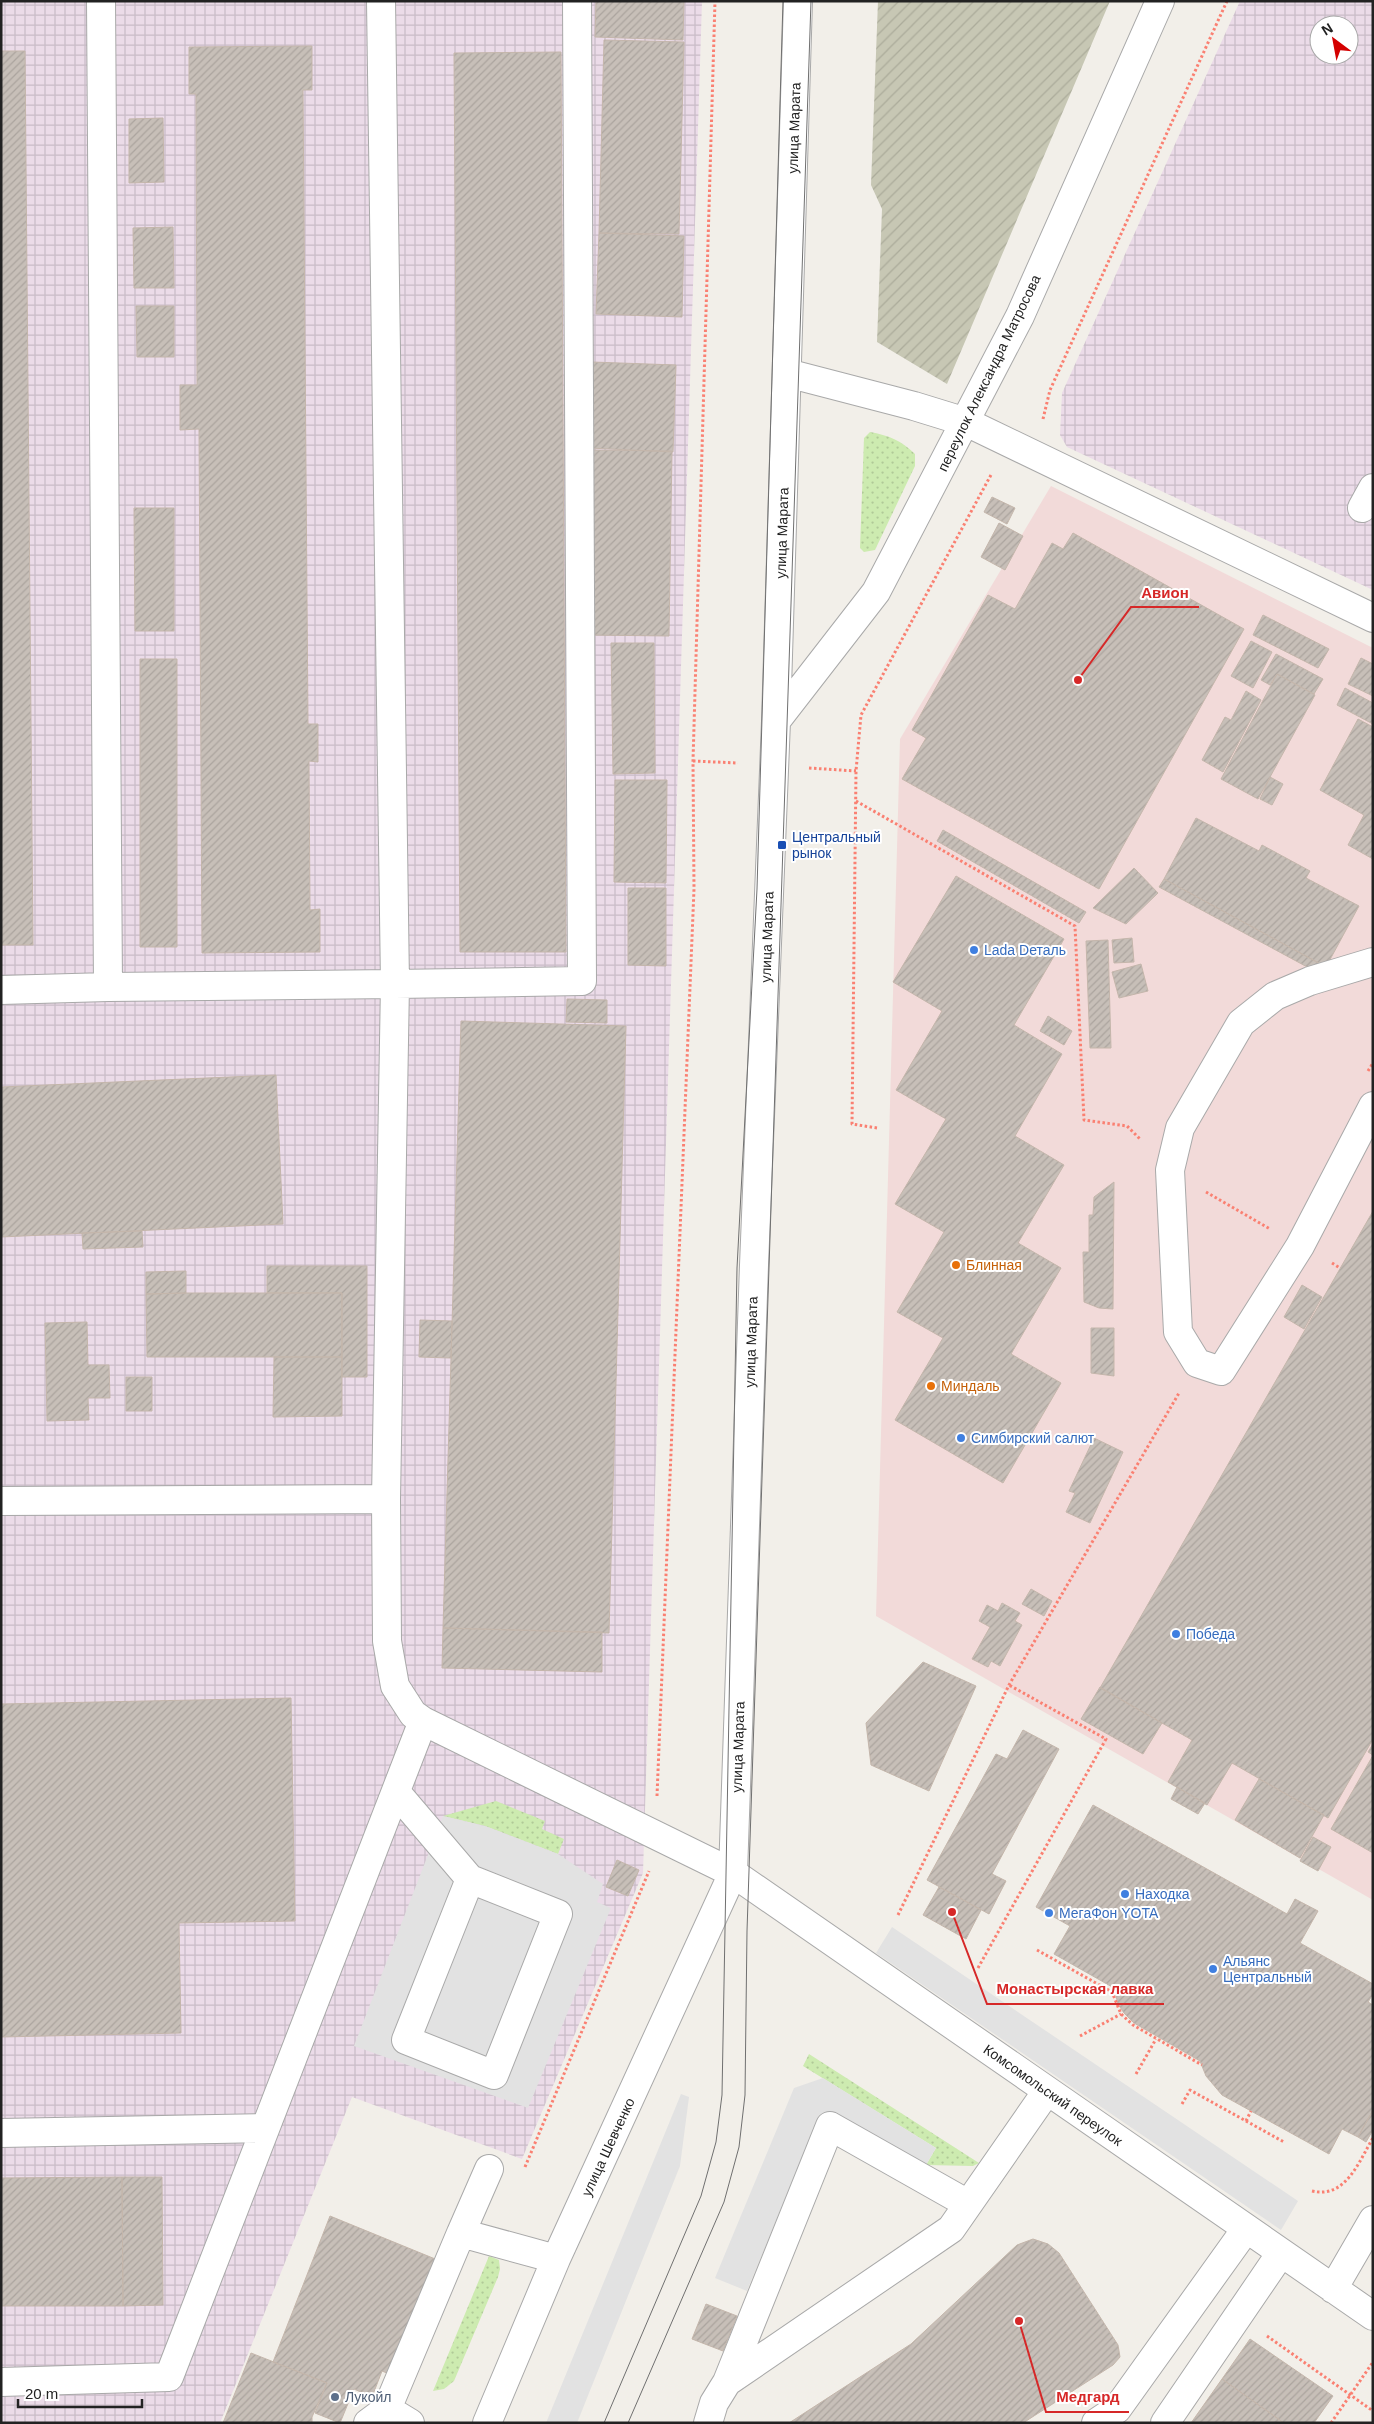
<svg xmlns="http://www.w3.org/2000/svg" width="1374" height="2424" font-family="Helvetica,sans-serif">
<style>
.commercial{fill:#f2dad9}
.industrial{fill:url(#industrial-grid);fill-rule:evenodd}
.construction{fill:url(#construction-furrows)}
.grass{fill:url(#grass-dots)}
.parking{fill:#e2e2e2}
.building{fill:url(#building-hatch);stroke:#c4b6ab}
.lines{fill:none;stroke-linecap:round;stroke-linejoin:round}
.minor-casing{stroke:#a9a9a9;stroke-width:30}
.path{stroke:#fa8072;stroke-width:3;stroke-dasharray:2.5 2.5;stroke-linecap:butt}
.minor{stroke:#fff;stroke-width:28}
.tram{stroke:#707070;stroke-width:1}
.transit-dot{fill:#1a4fb4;stroke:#fff;stroke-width:2}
.shop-dot{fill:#3f7fe0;stroke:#fff;stroke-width:2}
.food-dot{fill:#e8710a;stroke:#fff;stroke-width:2}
.service-dot{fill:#5c6f8a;stroke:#fff;stroke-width:2}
.labels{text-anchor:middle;stroke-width:4;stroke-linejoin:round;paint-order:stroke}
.street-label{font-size:14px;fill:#222;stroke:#fff}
.transit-label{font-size:14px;fill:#164399;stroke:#fff;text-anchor:start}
.shop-label{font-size:14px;fill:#366cbe;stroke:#fff;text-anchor:start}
.food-label{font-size:14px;fill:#c56008;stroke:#fff;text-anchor:start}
.service-label{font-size:14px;fill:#4e5e75;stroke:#fff;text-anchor:start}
.leader{fill:none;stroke:#d62828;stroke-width:2}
.callout-dot{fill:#d62828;stroke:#fff;stroke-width:2}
.callout-label{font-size:15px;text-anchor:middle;font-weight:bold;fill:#d62828;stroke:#fff;stroke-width:4;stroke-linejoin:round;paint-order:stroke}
</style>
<defs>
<pattern id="industrial-grid" width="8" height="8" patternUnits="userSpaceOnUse" patternTransform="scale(1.25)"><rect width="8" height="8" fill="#ebdbe8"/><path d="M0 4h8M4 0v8" fill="none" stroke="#c9bcc7"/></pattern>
<pattern id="construction-furrows" width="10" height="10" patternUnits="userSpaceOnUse" patternTransform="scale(1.25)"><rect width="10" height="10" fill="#c7c7b4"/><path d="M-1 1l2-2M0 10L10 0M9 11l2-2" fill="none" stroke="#abab9a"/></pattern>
<pattern id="grass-dots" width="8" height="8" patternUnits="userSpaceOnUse" patternTransform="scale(1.25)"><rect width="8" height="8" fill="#cdebb0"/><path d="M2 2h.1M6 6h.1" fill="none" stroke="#b0c997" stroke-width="1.8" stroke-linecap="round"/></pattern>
<pattern id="building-hatch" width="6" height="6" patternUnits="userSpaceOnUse" patternTransform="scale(1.25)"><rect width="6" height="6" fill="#c7bfb8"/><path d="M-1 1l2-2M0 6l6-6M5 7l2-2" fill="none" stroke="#aba49e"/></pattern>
</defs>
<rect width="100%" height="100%" fill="#f2efe9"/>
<path class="commercial" d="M1051 486 1373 648V1900L876 1616 900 739Z"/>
<path class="industrial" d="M1 1H702L643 1873 522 2159 352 2097 220 2423H1Z
M1240 1H1373V590L1067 447 1060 435 1062 393ZM1319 25H1349V55H1319Z"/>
<path class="construction" d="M878 1H1110L947 384 877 342 882 209 871 185Z"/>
<path class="grass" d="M870 432C888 435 902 441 915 454V466L875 550 864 552 860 548 864 438Z
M496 1801 545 1821 542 1829 564 1839 558 1854 485 1826 443 1816Z
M809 2054 979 2163 973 2166 926 2165 936 2148 803 2066Z
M489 2256 499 2260 500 2269 498 2277 454 2381 444 2389 433 2391Z"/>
<path class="parking" d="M443 1816 485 1826 558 1854 603 1884 597 1902 611 1908 528 2108 354 2046Z
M892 1927 1298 2201 1281 2230 876 1953Z
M823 2078 936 2148 923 2170 828 2113 819 2116 747 2291 715 2278 794 2088Z
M681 2094 689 2097 680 2166 577 2423H546Z"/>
<path class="building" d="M596 1H684L683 40 595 37Z
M604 40 684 42 679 234 599 233Z
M312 46V90H303L308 724H318V762L309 761 310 910 320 909V952L202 953 199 429 180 430V385H197L196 94H189V47Z
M1 51H25L33 945H1Z
M561 52 566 952H460L454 53Z
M163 118 164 182 129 183V119Z
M173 227 174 288H134L133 228Z
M599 233 684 236 682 317 596 314Z
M136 306H174V357H137Z
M592 362 676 365 673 452 589 448Z
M593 450 672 451 669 636 589 635Z
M992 497 1015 508 1007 524 984 512Z
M134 508H174V631H135Z
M999 523 1023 536 1005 570 981 557Z
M1073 533 1244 629 1099 889 902 779 926 738 912 730 988 595 1015 609 1052 543 1063 549Z
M1263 615 1329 649 1318 668 1253 635Z
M1251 641 1272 652 1253 688 1231 676Z
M611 643H654L655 773 613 774Z
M1276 654 1323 679 1314 694 1277 674 1270 685 1261 680Z
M1361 658 1373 664V696L1348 684Z
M140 659H177V947H140Z
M1277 674 1315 695 1258 799 1221 779Z
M1345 688 1373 703V724L1337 705Z
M1246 691 1261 700 1223 772 1202 760 1225 717 1231 720Z
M1358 719 1373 727V859L1348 845 1364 815 1320 790Z
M1270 777 1283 784 1272 805 1260 799Z
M615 780H667L666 883 614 882Z
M1196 818 1259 851 1262 845 1310 871 1306 878 1359 906 1326 967 1164 879Z
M943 830 1086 912 1079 923 937 841Z
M1134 868 1158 893 1126 924 1093 908Z
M956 876 1064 939 1014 1025 1062 1054 1015 1136 1064 1165 1018 1243 1061 1268 1011 1354 1061 1383 1003 1483 895 1420 943 1338 897 1312 944 1232 895 1204 946 1119 896 1090 942 1011 893 982Z
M1164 879 1326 967 1322 975 1159 887Z
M628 888H666V966L628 965Z
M1132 938 1134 962 1114 963 1112 940Z
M1108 940 1111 1048H1090L1086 941Z
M1141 964 1148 991 1119 998 1112 972Z
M567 999 607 1000V1023L566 1022Z
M1048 1016 1072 1031 1064 1045 1040 1031Z
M461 1021 626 1026 609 1633 443 1628Z
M276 1075 283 1224 1 1237V1087Z
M1114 1182 1113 1309 1099 1308 1084 1302 1083 1252H1089V1215H1093L1094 1197Z
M1373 1211V1739L1328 1818 1232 1763 1207 1805 1168 1782 1192 1740 1100 1688Z
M142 1231 143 1247 83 1249 82 1233Z
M267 1266H367V1377H342V1293H267Z
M186 1271V1293L146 1294V1272Z
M1302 1285 1322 1297 1304 1329 1284 1317Z
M186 1293H342V1357H147L146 1294Z
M420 1320 452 1321 451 1358 419 1357Z
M87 1322 88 1365H109L110 1398H88L89 1420 47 1421 45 1323Z
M1091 1328H1114V1376L1091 1373Z
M274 1357H342V1416L273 1417Z
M126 1377H152V1411H126Z
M1094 1438 1123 1452 1090 1523 1066 1512 1075 1493 1069 1491Z
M1031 1589 1052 1601 1044 1616 1022 1604Z
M1002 1603 1020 1613 1015 1621 1022 1625 1000 1666 991 1661 988 1667 972 1659 990 1627 979 1621 987 1605 998 1611Z
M443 1628 602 1632V1672L442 1668Z
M923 1662 976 1686 929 1791 871 1765 866 1723Z
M1100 1687 1162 1723 1143 1754 1081 1719Z
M291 1698 295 1921 179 1923 181 2033 1 2037V1704Z
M1023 1730 1059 1749 992 1874 1006 1881 989 1914 927 1880 996 1754 1007 1759Z
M1373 1744V1755L1368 1752Z
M1372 1757H1373V1853L1331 1829Z
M1259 1779 1324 1815 1300 1858 1235 1820Z
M1177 1787 1205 1803 1198 1814 1171 1799Z
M1093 1805 1287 1914 1295 1899 1318 1911 1300 1943 1373 1984V1994L1368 2002 1373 2005V2110L1358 2137 1342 2129 1329 2154 1222 2095 1206 2076 1200 2061 1134 2023 1124 2013 1118 2004 1114 1988 1054 1954 1070 1926 1036 1907Z
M1313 1837 1331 1847 1318 1871 1300 1861Z
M617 1860 639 1870 628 1896 606 1887Z
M939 1887 981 1910 966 1939 923 1915Z
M1373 2110V2130L1366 2142 1358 2137Z
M122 2177 123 2306H1V2178Z
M122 2177H162L163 2305 123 2306Z
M330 2216 445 2263 399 2378 382 2371 372 2397 354 2389 340 2423 315 2413 327 2383 273 2362Z
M1033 2239 1048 2244 1059 2253 1118 2345 1120 2357 1113 2365 1023 2423H789L911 2344 1017 2245Z
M706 2304 737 2316 723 2351 692 2339Z
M1250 2339 1333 2396 1314 2423H1284L1222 2379Z
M251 2353 327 2383 312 2417V2423H223Z
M1222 2379 1284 2423H1191Z"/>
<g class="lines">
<g class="minor-casing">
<path id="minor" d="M101 1 108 987 395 984 381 1
M577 1 582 981 395 984 386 1499 387 1641 395 1686 413 1714 423 1721 733 1873 1373 2316
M787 373 914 406 966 422 1373 618
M1362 508 1373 488
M776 721 876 592 1020 316 1160 1
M1373 962 1310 981 1275 996 1241 1023 1180 1128 1170 1170 1178 1332 1197 1363 1221 1371 1300 1246 1373 1106
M1 990 108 987
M1 1501 386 1499
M396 1792 470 1879 558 1914 494 2075 406 2040 470 1879
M1 2133 265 2128
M461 2233 489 2169
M1333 2289 1373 2220
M1 2382 169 2377 423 1721
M727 2382 830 2126 968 2204
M387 2409 410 2423
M368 2423 387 2409 461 2233 556 2259
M487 2423 556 2259 733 1873 754 1265 776 721 798 1
M708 2423 714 2403 727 2382 951 2229 1047 2091
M1096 2423 1117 2409 1246 2229
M1165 2423 1281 2253"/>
</g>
<path class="path" d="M1043 419 1050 390 1227 1
M693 761 738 763
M809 768 856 771
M856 801 1075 926 1084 1120 1127 1126 1141 1140
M1368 1071 1373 1063
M877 1128 852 1124 856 771 861 715 992 473
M1206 1192 1270 1229
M1332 1263 1340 1268
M657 1796 694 889 693 761 715 1
M898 1915 1009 1685 1179 1393
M1037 1950 1112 1992 1121 2014 1133 2025 1202 2065
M978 1968 1106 1739 1009 1685
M1080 2036 1121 2014
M1136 2074 1156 2039
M1182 2104 1190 2090 1284 2142
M1246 2121 1251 2111
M525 2167 649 1871
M1312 2191C1346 2199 1359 2161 1373 2138
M1267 2336 1373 2411
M1331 2423 1373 2362"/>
<use href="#minor" class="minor"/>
<path class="tram" d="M604 2423 701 2196 716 2142 722 2095 737 1268 757 889 783 1
M628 2423 724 2202 739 2147 745 2095 747 1931 811 1"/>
</g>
<rect class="transit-dot" x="777" y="840" width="10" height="10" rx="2.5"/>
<g class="shop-dot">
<circle cx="974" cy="950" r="5"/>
<circle cx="961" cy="1438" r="5"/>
<circle cx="1176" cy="1634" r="5"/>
<circle cx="1125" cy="1894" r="5"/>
<circle cx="1049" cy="1913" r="5"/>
<circle cx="1213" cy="1969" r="5"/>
</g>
<g class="food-dot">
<circle cx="956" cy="1265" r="5"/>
<circle cx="931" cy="1386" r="5"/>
</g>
<circle class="service-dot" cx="335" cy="2397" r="5"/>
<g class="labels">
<g class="street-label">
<text transform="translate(794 128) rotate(-88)" y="5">улица Марата</text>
<text transform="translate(989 373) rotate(-64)" y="5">переулок Александра Матросова</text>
<text transform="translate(782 533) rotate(-88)" y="5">улица Марата</text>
<text transform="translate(767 937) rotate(-88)" y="5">улица Марата</text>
<text transform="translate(751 1342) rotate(-88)" y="5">улица Марата</text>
<text transform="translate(738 1747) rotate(-88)" y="5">улица Марата</text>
<text transform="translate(1053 2095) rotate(35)" y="5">Комсомольский переулок</text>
<text transform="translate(608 2147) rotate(-65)" y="5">улица Шевченко</text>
</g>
<g class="transit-label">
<text x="792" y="842">Центральный<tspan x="792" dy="16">рынок</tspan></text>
</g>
<g class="shop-label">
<text x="984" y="955">Lada Dеталь</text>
<text x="971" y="1443">Симбирский салют</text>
<text x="1186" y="1639">Победа</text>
<text x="1135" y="1899">Находка</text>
<text x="1059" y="1918">МегаФон YOTA</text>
<text x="1223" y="1966">Альянс<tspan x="1223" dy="16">Центральный</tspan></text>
</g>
<g class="food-label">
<text x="966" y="1270">Блинная</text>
<text x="941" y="1391">Миндаль</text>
</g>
<g class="service-label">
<text x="345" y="2402">Лукойл</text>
</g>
</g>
<path class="leader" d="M1078 680L1131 607H1199M952 1912L987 2004H1164M1019 2321L1046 2412H1129"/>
<g class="callout-dot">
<circle cx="1078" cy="680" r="5"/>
<circle cx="952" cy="1912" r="5"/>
<circle cx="1019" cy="2321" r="5"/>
</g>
<g class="callout-label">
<text x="1165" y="598">Авион</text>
<text x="1075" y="1994">Монастырская лавка</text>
<text x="1088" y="2402">Медгард</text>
</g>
<rect width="1374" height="2424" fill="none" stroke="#222222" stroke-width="5"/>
<g transform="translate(1334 40) rotate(328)"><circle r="24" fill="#ffffff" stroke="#a7a7a7"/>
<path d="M0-4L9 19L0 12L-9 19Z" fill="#d40000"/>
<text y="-8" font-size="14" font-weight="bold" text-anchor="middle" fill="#222222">N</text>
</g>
<path d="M18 2399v8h124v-8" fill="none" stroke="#222222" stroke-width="2.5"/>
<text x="25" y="2399" font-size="15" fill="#222222" stroke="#ffffff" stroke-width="4" paint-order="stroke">20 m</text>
</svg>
